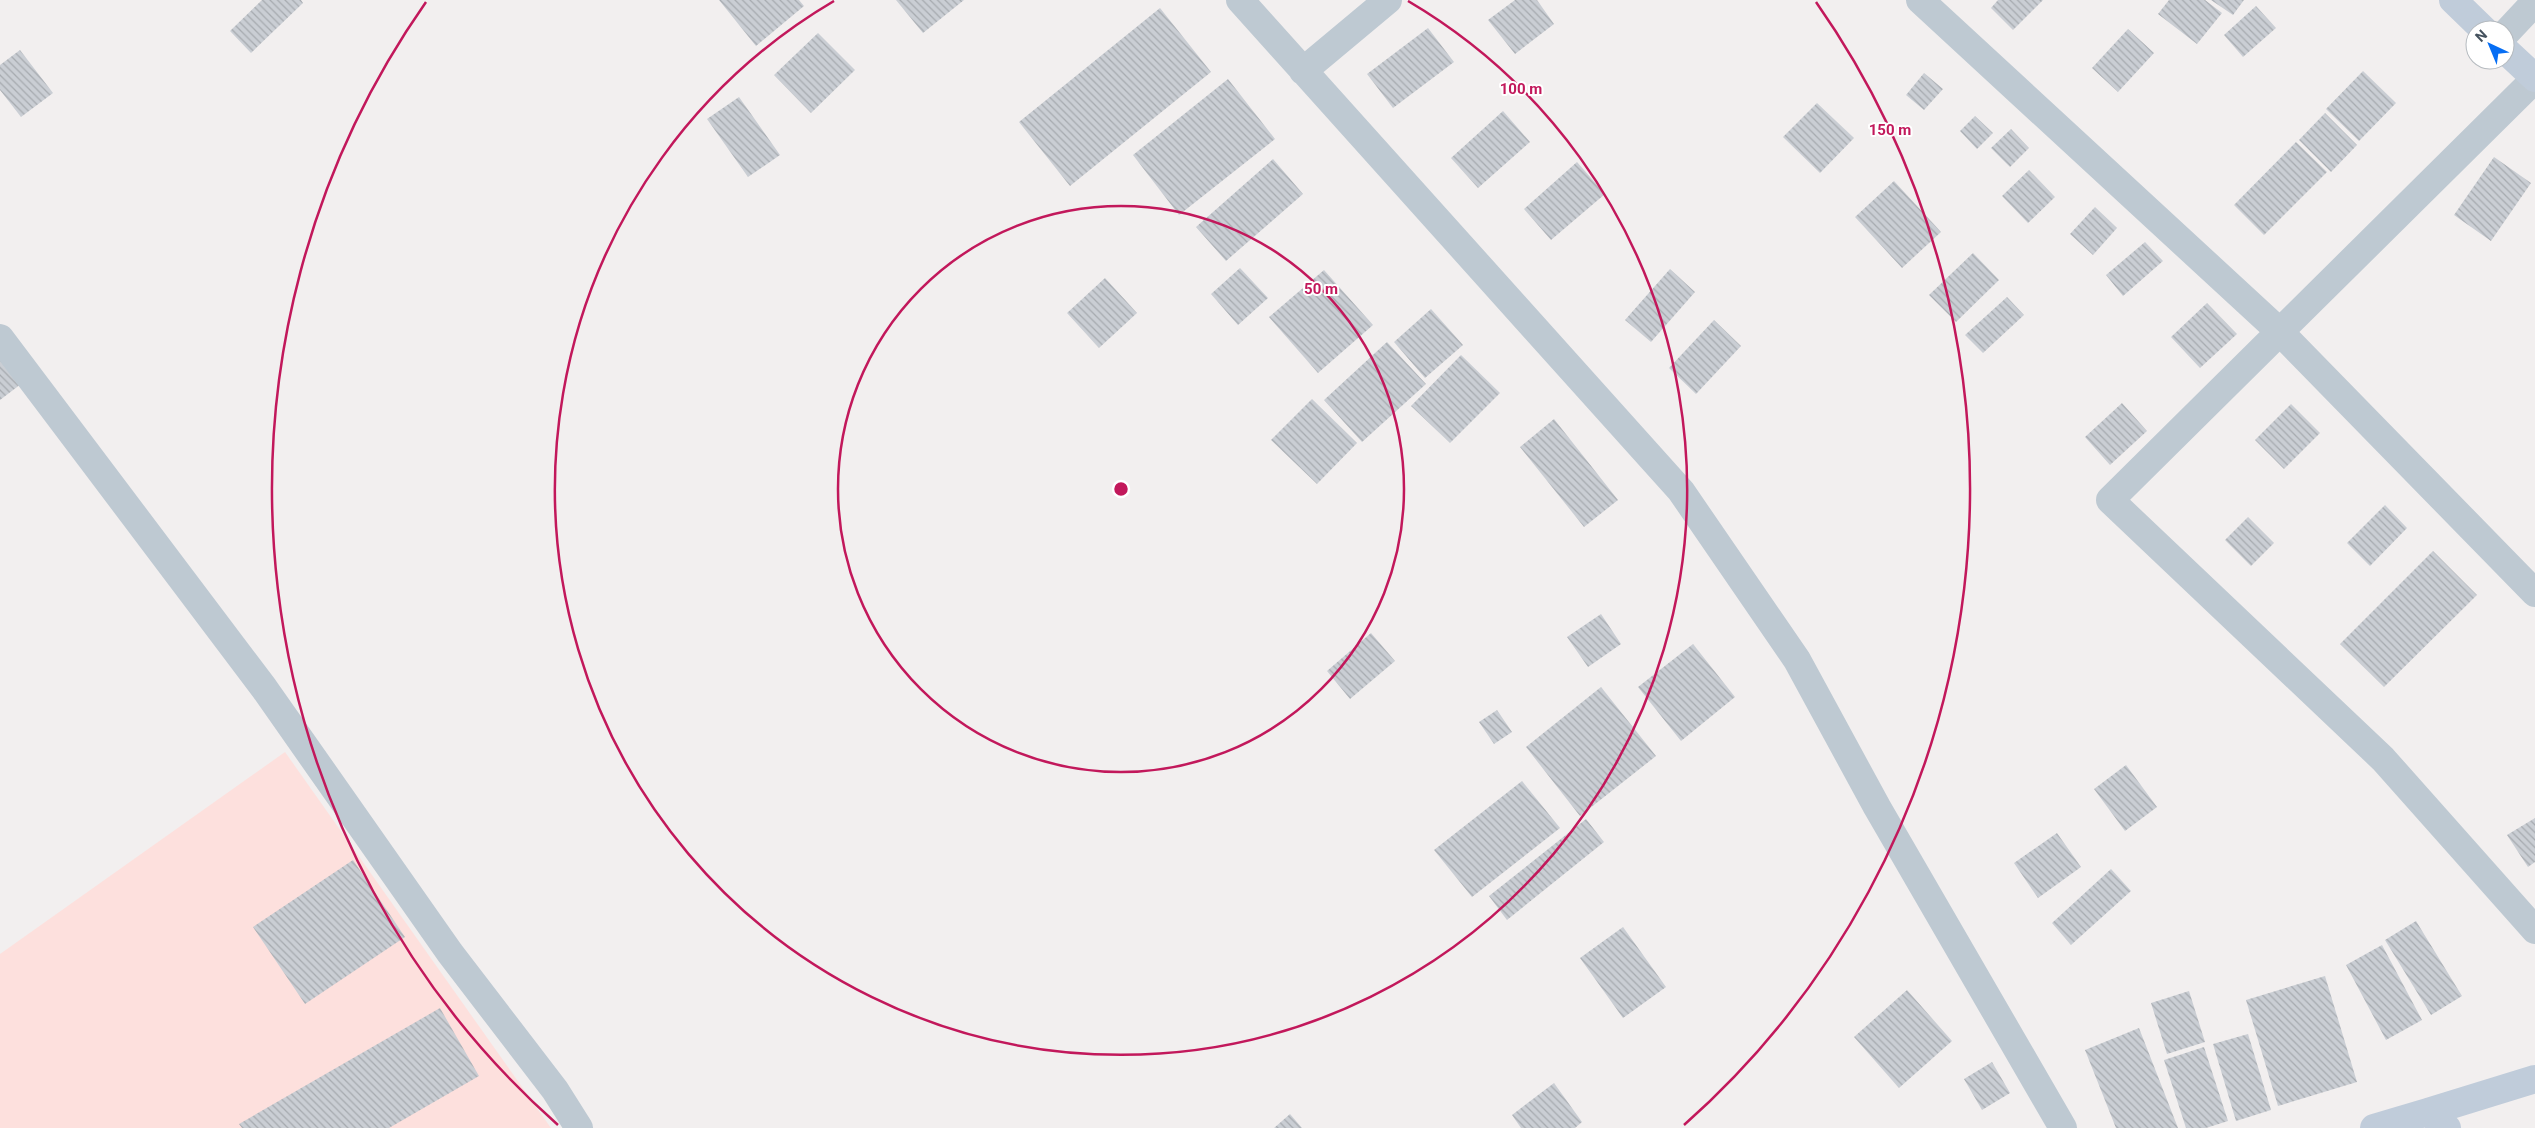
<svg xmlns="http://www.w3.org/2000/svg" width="2535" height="1128" font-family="Roboto,sans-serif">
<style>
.medical{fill:#fde0dd}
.building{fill:url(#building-back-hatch)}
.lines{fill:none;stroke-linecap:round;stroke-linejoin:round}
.street{stroke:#bec9d2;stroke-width:28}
.secondary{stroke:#c0ccda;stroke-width:28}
.ring{fill:none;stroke:#c2185b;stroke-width:2.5}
.centre{fill:#c2185b;stroke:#fff;stroke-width:2.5}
.ring-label{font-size:15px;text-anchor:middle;font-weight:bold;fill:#c2185b;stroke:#fff;stroke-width:4;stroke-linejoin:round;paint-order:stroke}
</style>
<defs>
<pattern id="building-back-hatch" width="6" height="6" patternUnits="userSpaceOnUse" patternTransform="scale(1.25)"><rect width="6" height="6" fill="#caced4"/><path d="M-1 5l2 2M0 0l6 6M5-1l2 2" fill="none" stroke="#a6aaaf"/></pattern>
</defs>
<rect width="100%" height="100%" fill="#f2efef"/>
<path class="medical" d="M285 752 551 1128H0V954Z"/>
<path class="building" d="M262 0H301L303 3 251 53 230 31Z
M719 0H799L804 6 756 46Z
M896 0H964L923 33Z
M1515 0H1537L1554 24 1515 54 1488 20Z
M1998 0H2043L2013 30 1991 8Z
M2169 0H2205L2222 13 2197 44 2158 14Z
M2211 0H2244L2233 15Z
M2256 6 2276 28 2243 57 2224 35Z
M1160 8 1211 72 1070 186 1019 122Z
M1428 28 1454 62 1393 108 1367 74Z
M2128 29 2154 53 2118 92 2092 68Z
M818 33 855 70 811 113 774 75Z
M20 50 53 93 21 117 0 90V65Z
M2363 71 2396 103 2359 141 2326 109Z
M1924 73 1943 89 1924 110 1906 95Z
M1228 79 1275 139 1179 215 1133 155Z
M739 97 780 155 748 177 707 119Z
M1817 103 1854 138 1820 173 1783 137Z
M1503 111 1530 142 1478 188 1451 158Z
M2325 113 2357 145 2331 172 2299 140Z
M1975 116 1993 133 1977 149 1960 131Z
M2011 129 2029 148 2010 167 1991 148Z
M2296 142 2327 172 2264 235 2234 205Z
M2494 157 2531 183 2491 241 2454 215Z
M1273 159 1303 194 1226 261 1196 227Z
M1577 162 1605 194 1551 240 1524 209Z
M2029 170 2055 197 2028 223 2002 196Z
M1894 181 1941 232 1902 268 1855 217Z
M2095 207 2117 228 2093 255 2070 234Z
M2145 242 2163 261 2123 296 2106 275Z
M1973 253 1999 280 1956 322 1929 295Z
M1240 268 1268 298 1238 325 1211 294Z
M1670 269 1695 292 1651 342 1625 320Z
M1324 270 1373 325 1318 373 1269 317Z
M1105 278 1137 313 1099 348 1067 313Z
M2007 297 2024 315 1983 353 1965 335Z
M2207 303 2237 334 2200 368 2171 337Z
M1431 309 1463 345 1425 378 1394 342Z
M1714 320 1741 346 1696 394 1669 368Z
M1387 342 1426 384 1362 442 1324 400Z
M1461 355 1500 393 1450 443 1411 406Z
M0 356 21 384 0 400Z
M1312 399 1357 443 1317 484 1271 440Z
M2122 403 2147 431 2110 465 2085 437Z
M2291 404 2320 433 2284 469 2255 440Z
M1554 419 1618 500 1584 527 1520 447Z
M2385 505 2407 528 2370 566 2347 543Z
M2248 517 2274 543 2251 566 2225 540Z
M2433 551 2477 595 2384 687 2340 644Z
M1601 614 1621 644 1588 667 1567 637Z
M1371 633 1395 661 1350 699 1327 671Z
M1693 644 1735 697 1681 741 1638 687Z
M1601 687 1656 756 1580 816 1526 747Z
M1497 710 1512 732 1494 744 1479 722Z
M2126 765 2157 807 2125 831 2094 789Z
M1522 781 1560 828 1472 897 1434 850Z
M2535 818V862L2528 867 2507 835Z
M1586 819 1604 842 1507 920 1489 896Z
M2057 833 2081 867 2038 898 2014 863Z
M353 860 405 937 305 1004 253 927Z
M2111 869 2131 891 2071 945 2052 923Z
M2416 921 2462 996 2431 1015 2385 940Z
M1623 927 1666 987 1623 1018 1580 958Z
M2382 945 2422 1020 2386 1040 2346 965Z
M2325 976 2357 1082 2278 1106 2246 1000Z
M1907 990 1952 1041 1899 1088 1854 1037Z
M2189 991 2205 1042 2167 1054 2151 1003Z
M440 1008 479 1076 389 1128H242L239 1124Z
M2139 1028 2178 1128H2116L2085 1050Z
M2248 1034 2271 1110 2236 1121 2213 1044Z
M2204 1047 2228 1121 2206 1128H2186L2164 1060Z
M1992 1062 2010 1093 1982 1110 1964 1079Z
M1554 1083 1582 1122 1575 1128H1521L1512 1115Z
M1290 1114 1302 1128H1274Z"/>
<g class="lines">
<path class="street" d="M1240 0 1681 491 1797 660 1877 807 2063 1128
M1920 0 2279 331 2535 593
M2505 34 2535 2
M1303 71 1388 0
M2535 79 2110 500 2383 759 2535 930
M0 338 264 688 450 953 555 1090 579 1128"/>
<path class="secondary" d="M2453 0 2484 30
M2505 50 2535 78
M2428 1112 2535 1079
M2374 1128 2428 1112 2447 1128"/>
</g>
<g class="ring">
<circle cx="1121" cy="489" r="283"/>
<path d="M1408 1A566 566 0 1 1 834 1"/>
<path d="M558 1125A849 849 0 0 1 426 2M1816 2A849 849 0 0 1 1684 1125"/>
</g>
<circle cx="1121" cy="489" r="8" class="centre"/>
<g class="ring-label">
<text x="1521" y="94">100 m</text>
<text x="1890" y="135">150 m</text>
<text x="1321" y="294">50 m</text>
</g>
<g transform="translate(2490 45) rotate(316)"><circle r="24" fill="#ffffff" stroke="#b5babf"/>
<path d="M0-4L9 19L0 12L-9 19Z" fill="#066ef4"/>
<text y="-8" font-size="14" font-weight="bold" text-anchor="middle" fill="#45525e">N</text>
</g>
</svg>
